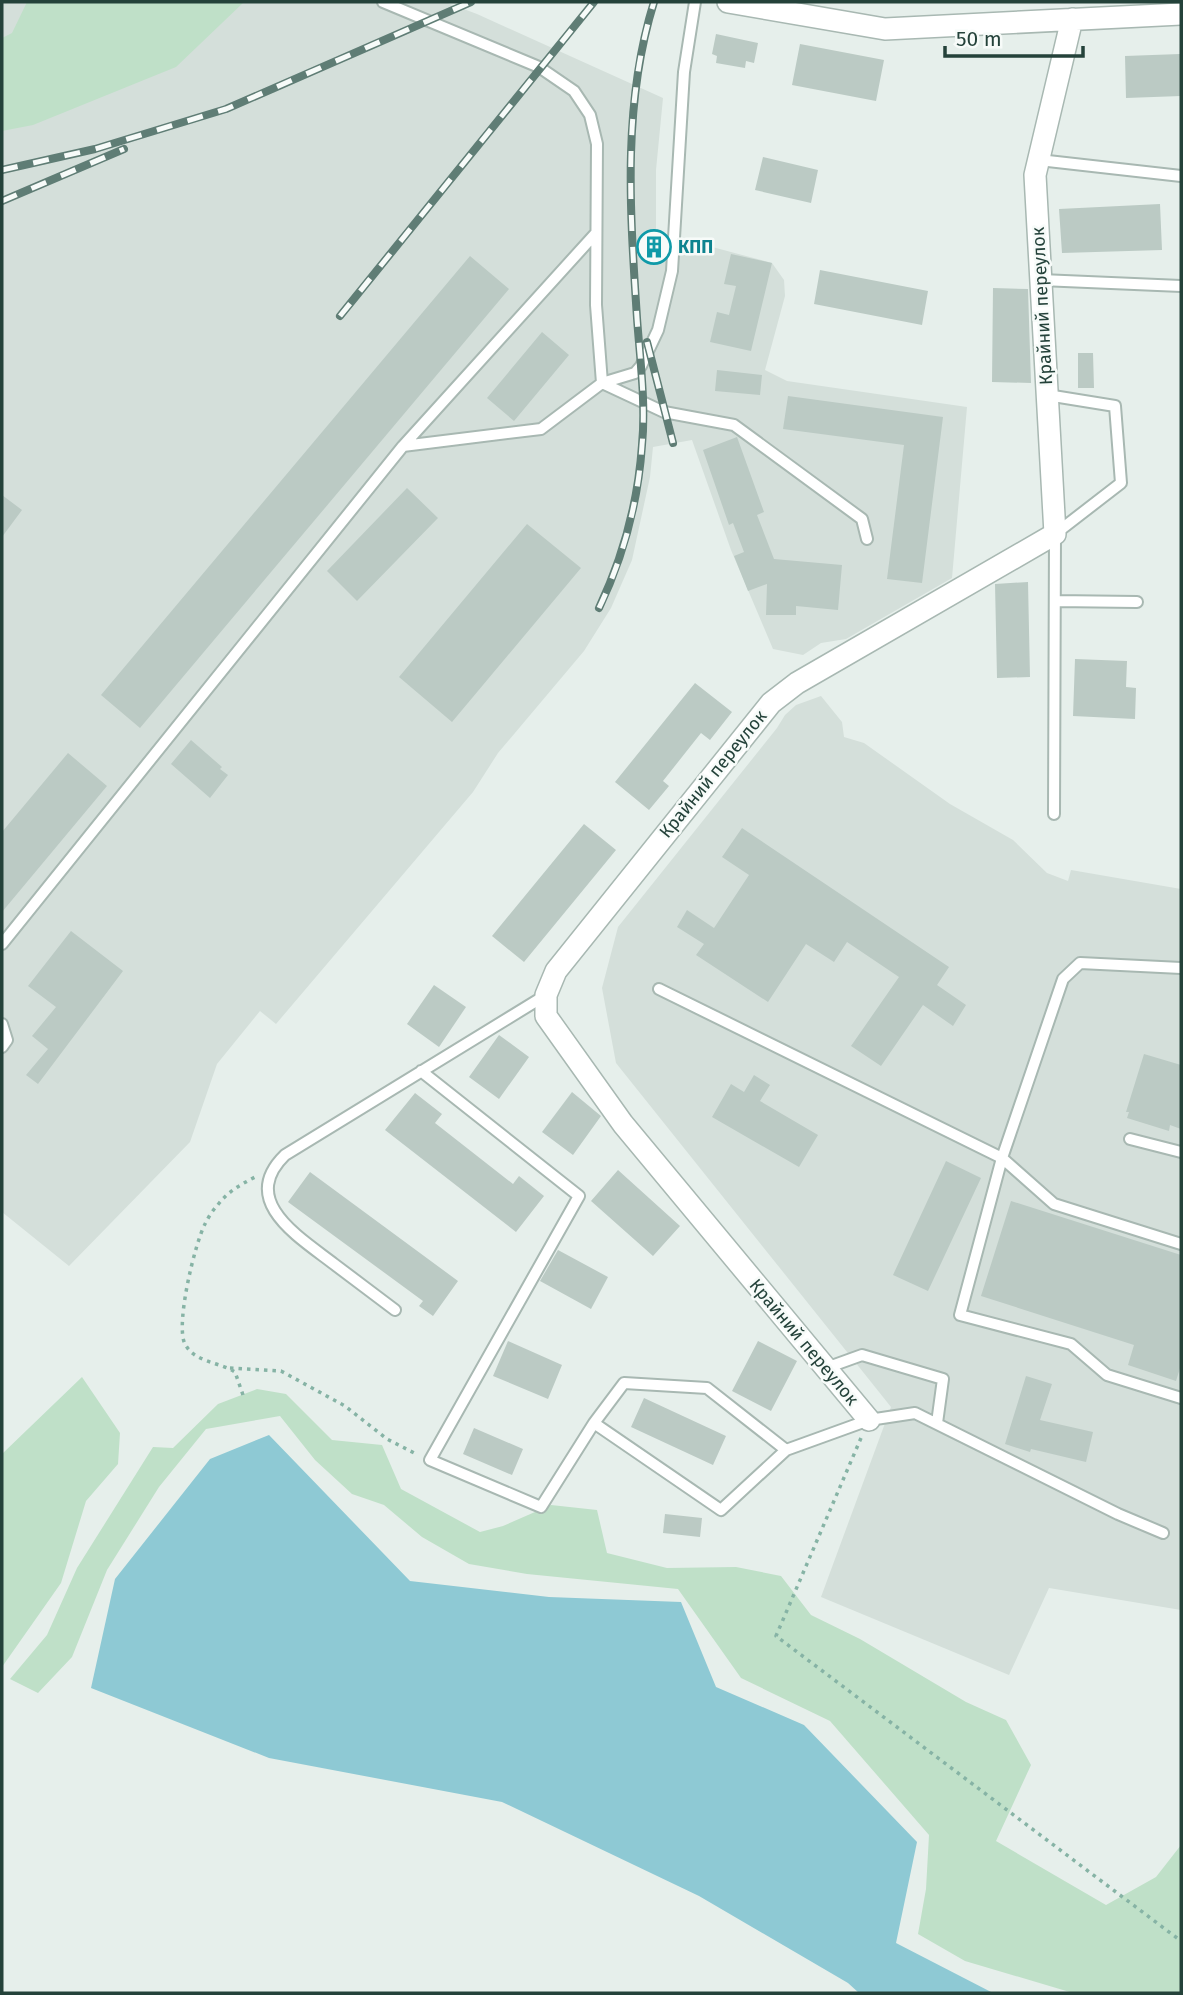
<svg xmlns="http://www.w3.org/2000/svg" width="1183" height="1995" font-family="'Fira Sans',sans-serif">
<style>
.built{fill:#d4dfda}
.green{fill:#bfe0c8}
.water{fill:#8ec9d4}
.building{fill:#bbcac4}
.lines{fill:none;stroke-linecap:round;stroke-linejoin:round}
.service-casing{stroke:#a8b8b2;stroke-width:14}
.minor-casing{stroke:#a8b8b2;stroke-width:24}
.path{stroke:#86b3a5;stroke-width:3.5;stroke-dasharray:3.5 5;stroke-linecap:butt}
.service{stroke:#fff;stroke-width:10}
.minor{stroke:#fff;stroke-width:21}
.rail-casing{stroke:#5f7d75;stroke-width:8}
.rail{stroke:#f7fbf9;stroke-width:5;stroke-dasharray:16;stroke-linecap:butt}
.labels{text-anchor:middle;stroke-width:5;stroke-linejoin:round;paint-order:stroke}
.culture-label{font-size:18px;font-weight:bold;fill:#0d838f;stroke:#f7fbf9;text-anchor:start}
.street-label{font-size:18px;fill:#24423a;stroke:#f7fbf9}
</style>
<rect width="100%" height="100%" fill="#e6efeb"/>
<path class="built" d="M2 2H445L477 14 663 98 656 170V235L675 237 772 263 784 280 785 296 765 370 787 381 967 407 952 578 846 639 821 643 803 655 773 649 731 550 692 440 653 447 650 477 632 560 611 608 584 651 498 753 473 792 276 1024 260 1011 217 1064 190 1142 69 1266 2 1212Z
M821 696 842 722 844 737 864 743 950 804 1013 840 1047 873 1068 881 1071 870 1181 889V1610L1049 1588 1009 1675 821 1597 891 1407 616 1063 602 988 618 927 777 728 785 715 796 705Z"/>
<path class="green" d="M27 2H244L176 67 33 125 2 131V38L12 33Z
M82 1377 120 1433 118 1464 86 1501 61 1583 2 1667V1454Z
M257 1389 286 1394 332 1440 382 1445 401 1489 480 1532 503 1526 551 1505 597 1510 607 1553 667 1568 736 1567 781 1576 811 1615 860 1639 966 1702 1006 1720 1031 1765 996 1841 1106 1905 1156 1877 1181 1845V1993H1073L965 1961 918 1934 926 1889 929 1835 830 1721 741 1678 678 1589 527 1574 469 1564 422 1537 384 1505 352 1494 315 1460 280 1416 206 1429 159 1487 107 1570 72 1657 38 1693 10 1679 47 1635 77 1568 153 1447 173 1448 218 1404Z"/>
<path class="water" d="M269 1435 410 1581 549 1597 681 1602 716 1687 804 1725 917 1842 896 1943 993 1993H859L848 1983 699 1896 502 1802 269 1758 91 1688 115 1579 210 1459Z"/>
<path class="building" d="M716 34 758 43 754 63 746 61 745 68 716 63 717 56 712 54Z
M800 44 884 60 876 101 792 85Z
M1180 54 1181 96 1126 98 1125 56Z
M763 157 818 170 811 203 755 190Z
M1160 204 1162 250 1062 253 1059 209Z
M731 254 772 263 751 351 710 342 717 312 729 315 736 286 724 284Z
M470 256 509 289 140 728 101 695Z
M820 270 928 291 922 325 814 304Z
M993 288 1028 289 1031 383 992 382Z
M542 332 569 355 514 421 487 398Z
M1078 353H1093L1094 388H1078Z
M717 370 762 375 760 395 715 391Z
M788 396 943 417 922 583 887 579 904 445 783 429Z
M737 437 764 512 757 515 774 559 842 565 838 610 796 606V615H766L767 584 748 591 734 556 744 552 733 523 729 525 703 450Z
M407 488 438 518 357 601 327 571Z
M2 495 22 510 2 537Z
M527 524 581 568 452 722 399 677Z
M1028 582 1030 677 997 678 995 584Z
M1075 659 1127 661 1126 687 1136 688 1135 719 1073 716Z
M695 683 732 712 710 740 701 733 663 781 669 786 649 810 615 782Z
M191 740 222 767 220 769 228 775 210 798 171 764Z
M68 753 107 786 2 912V832Z
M584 824 616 850 524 962 492 936Z
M742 828 949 967 937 985 966 1005 953 1026 923 1005 881 1066 851 1046 899 977 847 942 834 962 806 944 768 1002 696 955 704 944 677 927 687 910 714 928 749 875 722 857Z
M71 931 123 971 38 1084 26 1075 48 1049 32 1036 56 1007 28 986Z
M434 985 466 1007 439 1047 407 1024Z
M499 1035 529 1057 499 1099 469 1077Z
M1144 1054 1181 1065V1129L1170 1125 1169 1131 1127 1118 1129 1112H1126Z
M754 1075 770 1085 760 1101 818 1135 799 1167 712 1117 731 1084 744 1092Z
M572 1092 601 1116 573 1155 542 1132Z
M415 1093 442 1114 435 1123 513 1184 519 1176 544 1196 516 1232 385 1130Z
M946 1161 981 1178 928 1291 893 1275Z
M618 1170 680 1226 653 1256 591 1201Z
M310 1172 458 1281 433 1316 419 1306 423 1301 288 1202Z
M1011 1201 1181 1255V1365L1176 1381 1128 1365 1134 1345 981 1296Z
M558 1250 608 1277 591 1309 540 1281Z
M508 1341 562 1365 548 1399 493 1376Z
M758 1341 797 1361 771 1411 732 1391Z
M1026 1376 1052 1384 1040 1420 1093 1432 1086 1462 1031 1449 1030 1452 1005 1444Z
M644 1398 726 1436 713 1465 631 1427Z
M474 1428 523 1449 512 1475 463 1454Z
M665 1514 702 1518 700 1537 663 1533Z"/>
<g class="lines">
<g class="service-casing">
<path id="service" d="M383 2 539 67 574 91 590 115 597 144 596 305 602 383 664 412 734 425 862 519 867 539
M1039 160 1181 176
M1041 280 1181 286
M1047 395 1115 406 1121 483 1055 534 1054 814
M403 446 541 429 602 383 635 373 641 366 658 330 672 271 684 72 695 2
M1055 601 1137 602
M2 944 403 446 596 233
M659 989 1002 1158 1063 979 1080 963 1181 968
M2 1024 7 1040 2 1047
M421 1071 579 1196 430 1460 541 1507 594 1423 624 1383 707 1388 786 1450 869 1420 915 1413 1118 1514 1163 1533
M1130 1139 1181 1152
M1181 1244 1054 1204 1002 1158 960 1315 1071 1344 1107 1375 1181 1398
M395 1310C375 1295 354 1279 334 1264 299 1237 238 1201 285 1155L546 995
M826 1368 862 1355 943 1379 937 1423
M594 1423 721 1510 786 1450"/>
</g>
<g class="minor-casing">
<path id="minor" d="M728 2 885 29 1181 14
M869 1420 623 1124 546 1016V995L556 971 771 703 797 683 1055 534 1035 175 1072 19"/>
</g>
<path class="path" d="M230 1368 281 1371 345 1406 387 1439 418 1455
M243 1395 235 1372C219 1362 194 1362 185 1344 175 1325 195 1243 205 1224 208 1218 212 1211 217 1206 227 1192 240 1185 255 1177
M861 1438 776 1636 1181 1941"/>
<use href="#service" class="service"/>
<use href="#minor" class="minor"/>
<g class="rail-casing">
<path id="rail" d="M2 170 95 149 226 109 471 2
M2 201 124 149
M340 316 594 2
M647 342 673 443
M599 608C624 555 638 503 642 445 646 403 640 360 637 318 630 211 622 105 654 2"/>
</g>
<use href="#rail" class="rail"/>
</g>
<defs>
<g id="building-ring" transform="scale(1.75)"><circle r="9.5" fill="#f7fbf9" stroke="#0f9aa8" stroke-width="1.5"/><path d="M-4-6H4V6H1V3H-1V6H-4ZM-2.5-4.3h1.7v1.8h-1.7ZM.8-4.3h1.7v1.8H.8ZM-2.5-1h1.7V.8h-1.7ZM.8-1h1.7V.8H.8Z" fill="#0f9aa8"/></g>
</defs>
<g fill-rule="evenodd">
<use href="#building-ring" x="654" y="247"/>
</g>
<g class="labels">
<g class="culture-label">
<text x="678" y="253">КПП</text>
</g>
<g class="street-label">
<text transform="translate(1042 306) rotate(-93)" y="6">Крайний переулок</text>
<text transform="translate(713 774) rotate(-51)" y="6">Крайний переулок</text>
<text transform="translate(804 1342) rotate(50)" y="6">Крайний переулок</text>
</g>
</g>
<rect width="1183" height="1995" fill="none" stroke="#24423a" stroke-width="7"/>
<path d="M945 46v10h138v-10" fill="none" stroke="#24423a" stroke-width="3.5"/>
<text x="956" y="46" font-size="21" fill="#24423a" stroke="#f7fbf9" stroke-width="5" paint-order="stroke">50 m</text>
</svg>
